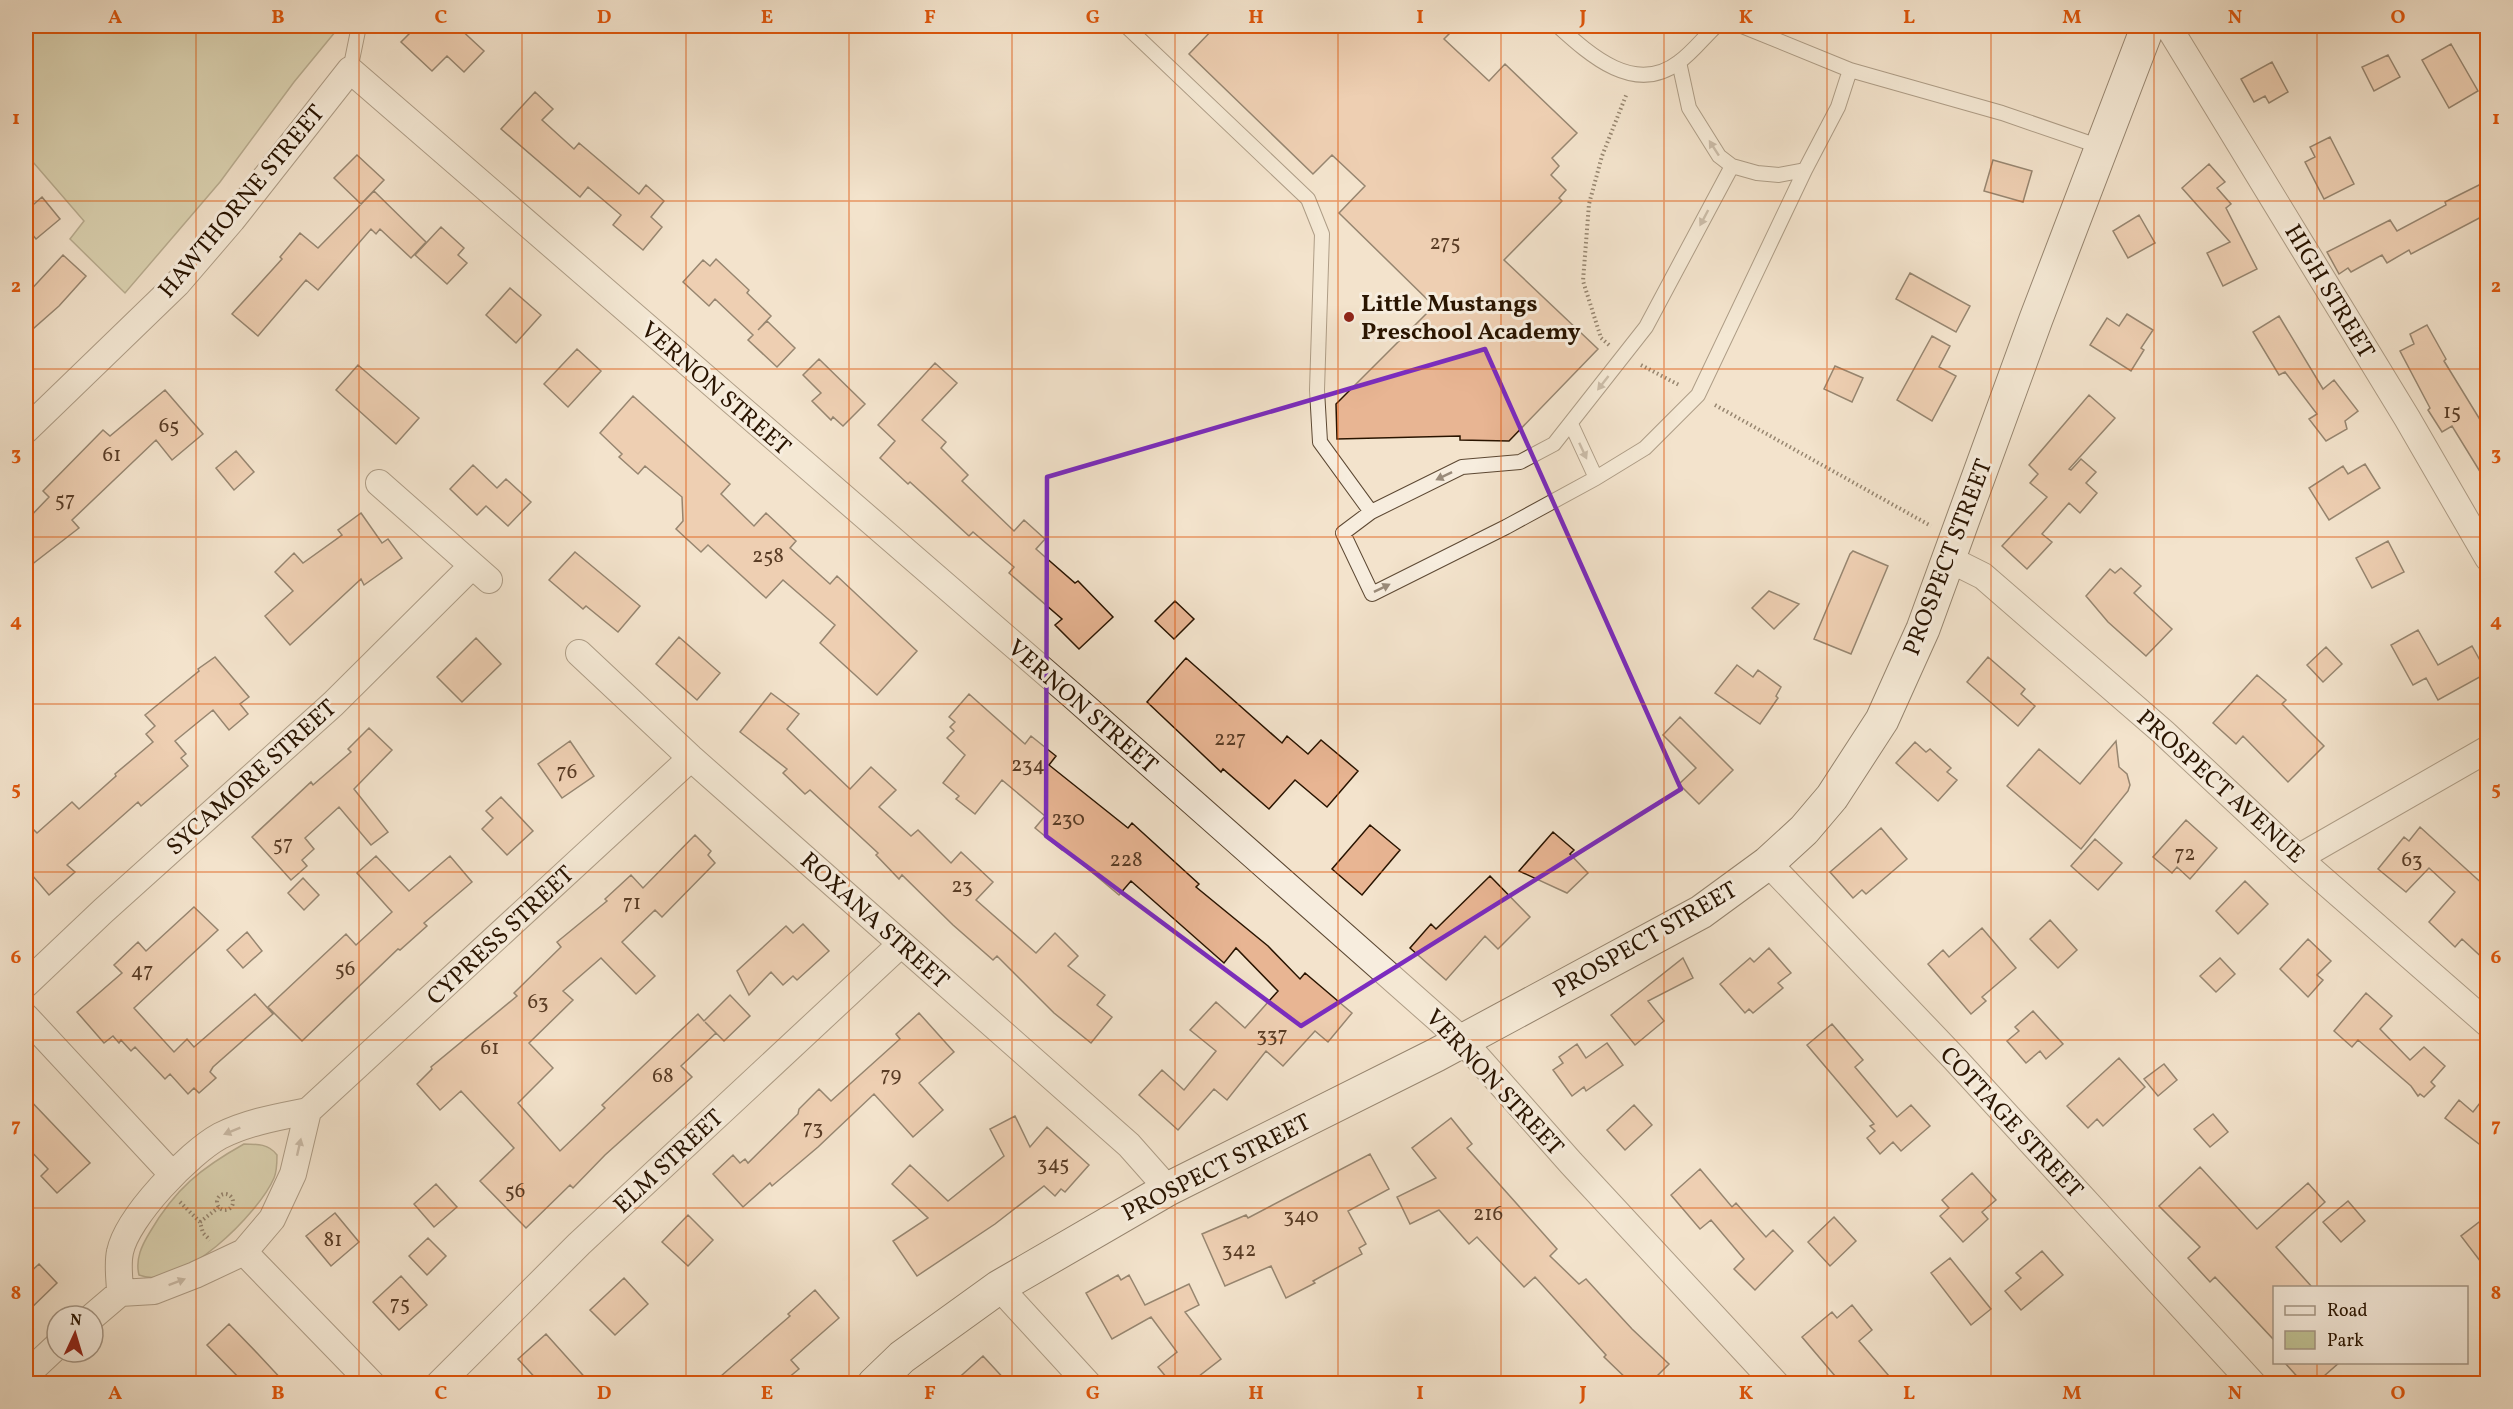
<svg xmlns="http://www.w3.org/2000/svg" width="2513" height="1409" font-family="Vollkorn,serif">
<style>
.green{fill:#c0c294;stroke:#746b4a;stroke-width:1.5}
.building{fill:#e8b593;stroke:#291400;stroke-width:1.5}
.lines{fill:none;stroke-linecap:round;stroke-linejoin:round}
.lane-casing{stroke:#5c4833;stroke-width:16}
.street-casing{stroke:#5c4833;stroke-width:28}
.secondary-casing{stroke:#291400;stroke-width:35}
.path{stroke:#291400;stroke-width:4;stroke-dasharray:1.5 3;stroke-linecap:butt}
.lane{stroke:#f7edde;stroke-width:14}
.street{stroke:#f7edde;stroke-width:26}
.secondary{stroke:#f7edde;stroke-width:33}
.oneway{fill:#9a8b7a}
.marked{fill:none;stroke:#7b2cbf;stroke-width:4.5;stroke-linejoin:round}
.grid{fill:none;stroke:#de560b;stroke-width:1.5;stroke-opacity:0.55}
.poi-dot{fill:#8f2418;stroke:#f7edde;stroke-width:2}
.labels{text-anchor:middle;stroke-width:6;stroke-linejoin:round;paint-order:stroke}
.number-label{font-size:21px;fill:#593c25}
.street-label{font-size:24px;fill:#291400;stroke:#f7edde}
.poi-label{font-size:24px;font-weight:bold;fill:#291400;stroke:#f7edde;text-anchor:start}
.neatline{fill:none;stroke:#de560b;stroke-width:2}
.grid-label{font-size:20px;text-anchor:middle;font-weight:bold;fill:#de560b}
</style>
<rect width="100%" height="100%" fill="#f3e3cc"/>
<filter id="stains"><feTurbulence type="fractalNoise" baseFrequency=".00333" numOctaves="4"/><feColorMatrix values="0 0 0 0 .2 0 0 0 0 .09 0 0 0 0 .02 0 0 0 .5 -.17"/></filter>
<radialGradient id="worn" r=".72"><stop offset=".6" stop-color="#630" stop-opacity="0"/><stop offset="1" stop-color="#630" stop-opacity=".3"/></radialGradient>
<path class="green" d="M26 26H340L294 82 220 182 125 293 70 239 84 221 26 154Z
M244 1144C258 1144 269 1144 277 1155 277 1162 277 1171 274 1178 259 1213 181 1292 139 1275 135 1259 142 1245 150 1232 175 1189 201 1168 244 1144Z"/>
<path class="building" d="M417 26H457L484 51 464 72 447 56 432 71 401 42Z
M1216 26H1457L1444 39 1489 81 1505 64 1577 133 1552 158 1559 166 1551 175 1566 190 1559 198 1562 201 1504 260 1598 349 1509 441 1460 440V436L1337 439 1336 404 1434 306 1339 213 1365 186 1332 155 1313 174 1189 54Z
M2451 44 2478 91 2449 108 2422 60Z
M2388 55 2400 77 2374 91 2362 67Z
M2272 62 2288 92 2269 103 2265 96 2254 102 2241 79Z
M535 92 553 109 542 120 574 149 579 143 639 194 646 185 664 201 651 217 662 227 643 250 613 225 621 215 588 187 580 197 501 129Z
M2330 137 2354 184 2324 199 2305 162 2315 157 2310 147Z
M357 155 384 180 361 204 334 178Z
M1993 160 2032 171 2023 202 1984 191Z
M2209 164 2225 182 2217 188 2231 204 2226 208 2257 269 2223 286 2207 253 2230 242 2182 188Z
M2487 181V214L2411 254 2409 250 2387 263 2382 255 2351 272 2348 268 2339 274 2327 252 2390 220 2397 231 2446 205 2445 202Z
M374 191 426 242 411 258 380 229 376 234 371 229 318 290 306 280 258 336 232 314 282 259 280 257 300 233 318 248Z
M42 197 60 219 36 239 26 227V211Z
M2139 215 2155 243 2128 258 2113 231Z
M441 227 464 248 458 255 467 263 447 284 415 255Z
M63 255 86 276 59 306 26 335V295Z
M716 259 749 290 747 293 771 316 758 330 767 321 795 348 777 367 748 340 753 335 715 299 709 306 683 282 703 260 710 266Z
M1910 273 1970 306 1956 332 1896 299Z
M510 288 541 315 516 343 486 315Z
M2127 314 2153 330 2141 348 2144 350 2131 371 2090 345 2107 318 2119 326Z
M2279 316 2323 389 2334 380 2358 411 2345 421 2347 429 2326 441 2309 419 2317 414 2285 372 2279 375 2253 332Z
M2427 325 2446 359 2444 361 2487 431V483L2452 426 2442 432 2428 410 2430 408 2400 351 2414 344 2410 334Z
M1932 336 1950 346 1939 367 1956 376 1932 421 1897 400Z
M577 349 601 371 568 407 544 384Z
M819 359 865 404 843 426 833 417 831 420 812 401 821 393 803 375Z
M935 363 957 383 922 420 946 442 941 448 968 475 962 481 1014 531 1024 520 1045 539 1036 549 1075 583 1078 581 1113 617 1079 649 1055 625 1062 619 1009 573 1014 567 973 532 969 536 910 482 908 484 880 458 895 441 878 425Z
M358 365 419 418 396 444 336 390Z
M1835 366 1863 378 1852 402 1824 389Z
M165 390 203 434 172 460 156 440 72 520 79 528 26 569V521L49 497 43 491 103 430 110 436Z
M2089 395 2115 418 2069 469 2071 470 2081 459 2096 472 2086 483 2097 493 2080 513 2069 503 2042 534 2052 542 2027 569 2002 546 2047 497 2030 483 2038 474 2029 465Z
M633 396 730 484 721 494 754 526 766 513 796 541 790 548 830 584 837 576 917 651 877 695 820 643 835 625 783 580 766 598 708 545 701 552 676 529 683 521 682 497 645 466 638 474 619 457 622 454 600 433Z
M236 451 254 472 234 490 216 468Z
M2365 464 2380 488 2329 520 2309 488 2343 466 2348 474Z
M473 465 497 488 506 479 531 502 508 526 486 506 477 515 450 489Z
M361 513 382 543 388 539 402 558 364 585 361 579 290 645 265 616 293 591 275 572 294 553 303 563 342 535 338 530Z
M2388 541 2404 572 2372 588 2356 558Z
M1853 551 1888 566 1851 654 1814 639 1850 554Z
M575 552 640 606 618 632 586 606 583 609 549 580Z
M2121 568 2141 586 2134 593 2172 629 2146 656 2108 622 2086 596 2110 569 2115 573Z
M1769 591 1799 604 1774 629 1752 608Z
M1175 601 1194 619 1174 639 1155 621Z
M2418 630 2438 665 2472 646 2487 673 2438 700 2426 678 2413 685 2391 645Z
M679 637 720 673 697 700 656 664Z
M476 638 501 664 462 702 437 677Z
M2326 647 2342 664 2323 682 2307 665Z
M215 657 249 697 240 704 248 714 229 730 213 710 175 741 186 754 181 758 188 766 141 806 138 802 67 865 75 872 49 895 26 868V822L37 833 72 802 79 809 116 776 115 774 153 742 146 734 155 726 145 715 199 671 198 669Z
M1988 657 2025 689 2021 694 2035 706 2018 726 1967 682Z
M1186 658 1282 743 1287 736 1308 754 1321 740 1358 771 1327 807 1295 780 1269 809 1223 769 1221 772 1147 702Z
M1737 665 1753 677 1758 670 1781 687 1776 696 1778 698 1760 724 1715 693Z
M2257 675 2286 700 2282 704 2324 746 2288 782 2243 736 2236 744 2213 723Z
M771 693 799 714 787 729 850 789 871 767 896 790 879 807 911 836 918 830 951 863 961 852 993 882 976 900 1036 953 1055 933 1078 956 1068 966 1105 995 1097 1005 1112 1017 1091 1043 1054 1013 997 956 993 960 953 925 902 875 899 879 876 855 878 853 810 790 805 794 783 773 787 769 740 732Z
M969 694 1025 744 1031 736 1056 756 1049 765 1128 828 1132 823 1199 884 1196 887 1268 946 1300 979 1305 973 1352 1013 1328 1042 1315 1031 1283 1066 1266 1051 1227 1100 1214 1089 1178 1130 1139 1095 1162 1070 1184 1090 1216 1051 1190 1030 1216 1002 1245 1028 1278 991 1236 948 1224 963 1131 881 1119 895 1063 848 1062 850 1035 828 1045 816 1002 780 975 814 956 799 959 796 943 783 965 755 947 738 954 731 950 727 955 722 949 717Z
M1680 717 1733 770 1699 804 1679 784 1696 768 1663 735Z
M369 728 392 750 354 789 388 832 371 845 339 807 305 838 314 849 302 860 307 866 291 880 252 837 311 782 313 785 351 752 348 749Z
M570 741 594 776 562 798 538 764Z
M2116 741 2119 767 2127 774 2130 785 2128 791 2081 849 2007 786 2039 749 2080 784Z
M1915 742 1926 752 1930 749 1951 768 1947 772 1957 780 1938 801 1896 763Z
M501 797 533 831 507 855 482 829 493 818 486 811Z
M2186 820 2217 848 2190 879 2177 867 2172 873 2153 857Z
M1370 825 1400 850 1362 895 1332 869Z
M2420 827 2487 888V962L2462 939 2455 947 2429 922 2455 892 2429 868 2406 892 2378 869 2404 837 2409 841Z
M1881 828 1907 859 1866 894 1862 890 1853 898 1830 872Z
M1553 832 1574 850 1570 854 1588 873 1567 893 1519 871Z
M695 835 711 851 708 855 715 863 662 917 655 910 622 942 655 976 636 994 601 958 563 991 573 1000 529 1043 553 1068 518 1103 560 1151 605 1108 602 1105 698 1014 704 1021 730 995 750 1016 724 1041 705 1022 716 1033 681 1066 692 1077 605 1155 573 1188 570 1185 526 1228 480 1181 514 1148 461 1091 440 1110 417 1084 432 1069 431 1067 517 996 514 993 561 947 557 942 607 901 605 899 631 875 643 888Z
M2095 839 2122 863 2098 890 2071 866Z
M376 856 409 891 450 856 472 882 424 923 427 926 400 950 398 949 302 1041 268 1007 346 934 356 945 392 912 357 873Z
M1490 876 1530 917 1498 949 1485 936 1446 980 1410 948 1431 924 1436 929Z
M303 878 319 895 304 910 288 893Z
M2245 881 2268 904 2238 934 2216 911Z
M194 907 218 930 134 1008 174 1052 187 1039 194 1047 255 994 273 1014 213 1067 210 1072 216 1078 199 1093 194 1088 188 1094 170 1074 165 1079 135 1047 131 1051 121 1040 119 1043 113 1036 104 1043 77 1012 122 973 114 965 138 942 146 951Z
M2050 920 2077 950 2058 968 2030 939Z
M803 924 829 951 797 980 793 976 783 985 771 972 749 995 737 971 786 926 793 933Z
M1982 928 2016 968 1982 997 1986 1001 1971 1014 1928 964 1943 950 1949 957Z
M247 932 262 951 243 968 227 950Z
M2308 939 2331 961 2317 975 2323 980 2308 997 2280 969Z
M1769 948 1791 973 1778 983 1783 988 1753 1013 1749 1009 1745 1013 1720 984 1750 958 1754 962Z
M1683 958 1693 978 1648 1001 1664 1021 1635 1045 1611 1015Z
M2220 958 2235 974 2216 992 2200 976Z
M2366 993 2392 1016 2380 1029 2410 1060 2424 1047 2445 1066 2431 1082 2435 1086 2424 1097 2420 1094 2418 1096 2411 1086 2358 1040 2352 1047 2334 1031Z
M2033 1011 2063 1044 2046 1059 2040 1051 2026 1063 2007 1041 2019 1031 2015 1027Z
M919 1013 954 1052 919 1083 943 1110 913 1137 874 1094 818 1147 772 1186 770 1183 743 1207 713 1174 733 1155 740 1163 745 1159 748 1163 798 1114 799 1109 819 1089 831 1101 900 1039 896 1034Z
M1832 1024 1863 1060 1855 1067 1897 1117 1911 1105 1930 1126 1901 1151 1893 1142 1880 1154 1867 1138 1875 1131 1870 1126 1874 1124 1807 1045Z
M1607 1043 1623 1065 1586 1091 1584 1087 1572 1096 1553 1070 1563 1063 1559 1057 1577 1044 1586 1058Z
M2119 1058 2145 1087 2103 1126 2097 1119 2088 1128 2067 1106Z
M2164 1064 2177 1080 2158 1096 2144 1079Z
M2487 1094V1150L2445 1118 2459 1100 2473 1112Z
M26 1096 90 1163 57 1193 41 1176 48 1169 26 1146Z
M1634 1105 1652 1125 1625 1150 1607 1130Z
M2213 1114 2228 1132 2210 1147 2194 1129Z
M1015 1116 1030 1147 1047 1127 1089 1165 1065 1192 1061 1189 1055 1196 1044 1186 995 1224 917 1276 893 1241 928 1218 892 1184 910 1165 948 1201 1004 1156 990 1129Z
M1451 1118 1472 1144 1467 1148 1557 1249 1550 1256 1579 1284 1586 1279 1632 1329 1669 1364 1650 1383H1631L1604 1357 1606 1355 1535 1277 1524 1287 1477 1237 1469 1244 1439 1210 1410 1224 1397 1197 1436 1178 1412 1148Z
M1370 1154 1389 1189 1348 1211 1366 1244 1359 1248 1362 1254 1313 1281 1315 1283 1286 1298 1271 1266 1225 1286 1202 1234 1246 1215 1248 1218Z
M2200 1167 2257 1229 2308 1183 2325 1202 2276 1247 2312 1287H2274V1340L2215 1277 2210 1282 2188 1258 2200 1247 2159 1206Z
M1700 1169 1732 1207 1736 1203 1766 1237 1773 1230 1793 1251 1755 1290 1734 1269 1744 1259 1711 1220 1700 1229 1671 1195Z
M1972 1173 1996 1200 1982 1212 1988 1219 1963 1242 1940 1216 1949 1208 1942 1200Z
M436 1184 457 1207 434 1227 414 1204Z
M2348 1201 2365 1221 2341 1242 2323 1222Z
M335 1213 359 1242 331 1266 306 1236Z
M688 1215 713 1240 688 1266 662 1242Z
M2487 1216V1270L2461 1236Z
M1834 1217 1856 1241 1830 1266 1808 1242Z
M428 1238 446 1256 427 1275 409 1256Z
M2042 1251 2063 1275 2021 1310 2005 1291 2021 1278 2016 1273Z
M1950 1258 1991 1309 1971 1325 1931 1273Z
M39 1264 57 1283 26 1313V1276Z
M1118 1275 1121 1280 1129 1275 1145 1305 1189 1284 1199 1305 1185 1312 1221 1359 1190 1383H1171L1158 1367 1177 1352 1151 1317 1112 1339 1086 1293Z
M401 1276 427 1305 399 1330 373 1302Z
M624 1278 648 1304 615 1335 590 1310Z
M815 1290 839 1318 791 1360 799 1369 782 1383H713L790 1316 788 1314Z
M1852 1305 1872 1330 1859 1341 1895 1383H1841L1802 1337 1832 1312 1837 1318Z
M229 1324 258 1354 285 1383H244L207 1345Z
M546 1334 590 1383H540L518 1359Z
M983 1356 1008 1383H953Z
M2284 1362H2340L2316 1383H2303Z"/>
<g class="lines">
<g class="lane-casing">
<path id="lane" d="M1126 26 1308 199 1322 234 1317 390 1320 442 1371 512
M1558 26C1590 55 1635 96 1679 62 1693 52 1704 37 1716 26
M1742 26 1850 70
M1679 62 1689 108 1719 156 1732 166 1757 173 1779 175 1805 170
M350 70 359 26
M1732 166 1646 327 1554 444 1520 462 1462 467 1371 512 1343 533 1372 594 1506 527 1596 478 1645 448 1698 395 1805 170 1838 107 1850 70 2002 113 2101 147
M1571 424 1596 478"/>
</g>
<g class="street-casing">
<path id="street" d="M2168 26 2407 418 2488 558
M26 430 177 284 232 220 350 70 1074 697 1462 1040 1571 1163 1776 1384
M379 483 489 580
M1947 558 1983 576 2163 732 2298 858 2488 1024
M579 653 691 758 1129 1145 1168 1189
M2298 858 2488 749
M1768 863 1954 1058 2253 1384
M26 984 103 911 333 704 472 566
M26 1017 172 1174
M244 1252 372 1384
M999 1287 1088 1384
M120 1293C120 1281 117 1265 120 1252 127 1217 189 1153 220 1136 248 1122 278 1117 308 1111L691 758
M93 1316 120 1293 154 1291 195 1275 244 1252 272 1219 293 1174 308 1111
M26 1375 57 1346
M439 1384 579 1244 901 944"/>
</g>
<g class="secondary-casing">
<path id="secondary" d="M874 1384 902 1357 999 1287 1168 1189 1436 1055 1701 912 1768 863 1804 830 1832 797 1882 720 1923 629 2036 319 2148 26"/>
</g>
<path class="path" d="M1609 345 1601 338 1583 281 1589 204 1602 156 1627 93
M1641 365 1679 385
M1715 405 1931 526
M217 1202a8 8 0 1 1 16 0a8 8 0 1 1-16 0Z
M180 1202 200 1222 203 1233 210 1240
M200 1222 219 1207"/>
<use href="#lane" class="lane"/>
<use href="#street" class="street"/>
<use href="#secondary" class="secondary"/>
</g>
<defs><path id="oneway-solid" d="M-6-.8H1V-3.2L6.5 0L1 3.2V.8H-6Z" transform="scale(1.5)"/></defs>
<g class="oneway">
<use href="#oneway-solid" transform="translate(1714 148) rotate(-123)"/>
<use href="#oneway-solid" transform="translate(1704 218) rotate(118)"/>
<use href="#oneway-solid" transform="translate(1603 383) rotate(128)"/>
<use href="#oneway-solid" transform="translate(1583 451) rotate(65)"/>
<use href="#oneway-solid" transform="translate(1444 476) rotate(154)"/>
<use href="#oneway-solid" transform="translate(1382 588) rotate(-26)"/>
<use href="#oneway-solid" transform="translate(232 1131) rotate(158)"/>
<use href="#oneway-solid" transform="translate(299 1147) rotate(-77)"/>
<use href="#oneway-solid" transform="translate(177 1282) rotate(-21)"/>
</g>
<path d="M0 0H2513V1409H0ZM1485 349 1681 789 1301 1026 1046 836 1047 477Z" fill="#f3e3cc" fill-opacity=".55" fill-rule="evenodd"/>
<path class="marked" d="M1485 349 1681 789 1301 1026 1046 836 1047 477Z"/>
<path class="grid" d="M196 26V1384M359 26V1384M522 26V1384M686 26V1384M849 26V1384M1012 26V1384M1175 26V1384M1338 26V1384M1501 26V1384M1664 26V1384M1827 26V1384M1991 26V1384M2154 26V1384M2317 26V1288M26 201H2488M26 369H2488M26 537H2488M26 704H2488M26 872H2488M26 1040H2488M26 1208H2488M2317 1362V1384"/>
<circle class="poi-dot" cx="1349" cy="317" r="6"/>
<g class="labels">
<g class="number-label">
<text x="1445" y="249">275</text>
<text x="2452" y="418">15</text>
<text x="169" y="432">65</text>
<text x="112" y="461">61</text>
<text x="65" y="506">57</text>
<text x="768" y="562">258</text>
<text x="1230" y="745">227</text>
<text x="1028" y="771">234</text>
<text x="567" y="778">76</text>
<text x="1068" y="825">230</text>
<text x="283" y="850">57</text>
<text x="2185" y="860">72</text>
<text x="1126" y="866">228</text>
<text x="2412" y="866">63</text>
<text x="962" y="892">23</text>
<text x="632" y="909">71</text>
<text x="345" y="975">56</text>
<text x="142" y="977">47</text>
<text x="538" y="1008">63</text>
<text x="1272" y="1041">337</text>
<text x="490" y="1054">61</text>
<text x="891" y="1081">79</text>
<text x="663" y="1082">68</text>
<text x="813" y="1134">73</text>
<text x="1053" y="1170">345</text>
<text x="515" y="1197">56</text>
<text x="1488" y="1220">216</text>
<text x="1301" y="1222">340</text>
<text x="333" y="1246">81</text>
<text x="1239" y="1256">342</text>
<text x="400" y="1310">75</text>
</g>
<g class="street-label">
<text transform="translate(241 201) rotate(-50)" y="8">HAWTHORNE STREET</text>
<text transform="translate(2330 291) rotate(59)" y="8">HIGH STREET</text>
<text transform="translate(716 388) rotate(41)" y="8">VERNON STREET</text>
<text transform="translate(1947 557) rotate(-69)" y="8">PROSPECT STREET</text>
<text transform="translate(1083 706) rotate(41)" y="8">VERNON STREET</text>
<text transform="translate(251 777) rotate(-42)" y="8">SYCAMORE STREET</text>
<text transform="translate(2221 786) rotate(42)" y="8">PROSPECT AVENUE</text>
<text transform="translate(875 920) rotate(42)" y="8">ROXANA STREET</text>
<text transform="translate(500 935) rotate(-43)" y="8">CYPRESS STREET</text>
<text transform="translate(1645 939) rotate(-30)" y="8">PROSPECT STREET</text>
<text transform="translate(1495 1082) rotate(47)" y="8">VERNON STREET</text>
<text transform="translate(2012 1122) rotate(47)" y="8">COTTAGE STREET</text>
<text transform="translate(668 1161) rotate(-43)" y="8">ELM STREET</text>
<text transform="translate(1216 1167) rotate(-27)" y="8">PROSPECT STREET</text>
</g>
<g class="poi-label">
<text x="1361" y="311">Little Mustangs<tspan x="1361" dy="28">Preschool Academy</tspan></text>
</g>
</g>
<rect width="2513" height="1409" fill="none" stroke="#f3e3cc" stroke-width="66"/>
<rect x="2273" y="1286" width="195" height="78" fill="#f7edde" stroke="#a59685" stroke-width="1.5"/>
<rect x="2285" y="1306" width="30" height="9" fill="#f7edde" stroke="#a59685" stroke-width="1.5"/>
<text x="2327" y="1316" font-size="18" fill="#291400">Road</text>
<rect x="2285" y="1331" width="30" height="18" fill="#c0c294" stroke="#a59685" stroke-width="1.5"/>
<text x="2327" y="1346" font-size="18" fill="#291400">Park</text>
<g transform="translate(75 1334) rotate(4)"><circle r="28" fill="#f7edde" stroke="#a59685" stroke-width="1.5"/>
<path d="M0-4.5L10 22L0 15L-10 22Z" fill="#8f2418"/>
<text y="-9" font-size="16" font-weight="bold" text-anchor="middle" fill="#291400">N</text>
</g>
<rect x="33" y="33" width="2447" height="1343" class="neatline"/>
<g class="grid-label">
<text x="115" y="23">A</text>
<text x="278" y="23">B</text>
<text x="441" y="23">C</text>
<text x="604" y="23">D</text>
<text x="767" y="23">E</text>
<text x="930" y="23">F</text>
<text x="1093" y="23">G</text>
<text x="1256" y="23">H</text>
<text x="1420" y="23">I</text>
<text x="1583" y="23">J</text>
<text x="1746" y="23">K</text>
<text x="1909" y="23">L</text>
<text x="2072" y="23">M</text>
<text x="2235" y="23">N</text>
<text x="2398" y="23">O</text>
<text x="16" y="124">1</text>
<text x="2496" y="124">1</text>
<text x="16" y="292">2</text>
<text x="2496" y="292">2</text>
<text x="16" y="460">3</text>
<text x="2496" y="460">3</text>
<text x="16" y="627">4</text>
<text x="2496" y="627">4</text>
<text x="16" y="795">5</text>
<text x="2496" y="795">5</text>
<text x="16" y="963">6</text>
<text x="2496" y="963">6</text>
<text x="16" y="1131">7</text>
<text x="2496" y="1131">7</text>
<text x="16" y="1299">8</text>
<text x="2496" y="1299">8</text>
<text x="115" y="1399">A</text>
<text x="278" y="1399">B</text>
<text x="441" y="1399">C</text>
<text x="604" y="1399">D</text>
<text x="767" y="1399">E</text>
<text x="930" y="1399">F</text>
<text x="1093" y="1399">G</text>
<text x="1256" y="1399">H</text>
<text x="1420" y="1399">I</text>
<text x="1583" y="1399">J</text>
<text x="1746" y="1399">K</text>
<text x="1909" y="1399">L</text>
<text x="2072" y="1399">M</text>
<text x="2235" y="1399">N</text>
<text x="2398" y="1399">O</text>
</g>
<rect width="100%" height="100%" filter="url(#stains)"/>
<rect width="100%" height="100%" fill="url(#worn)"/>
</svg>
